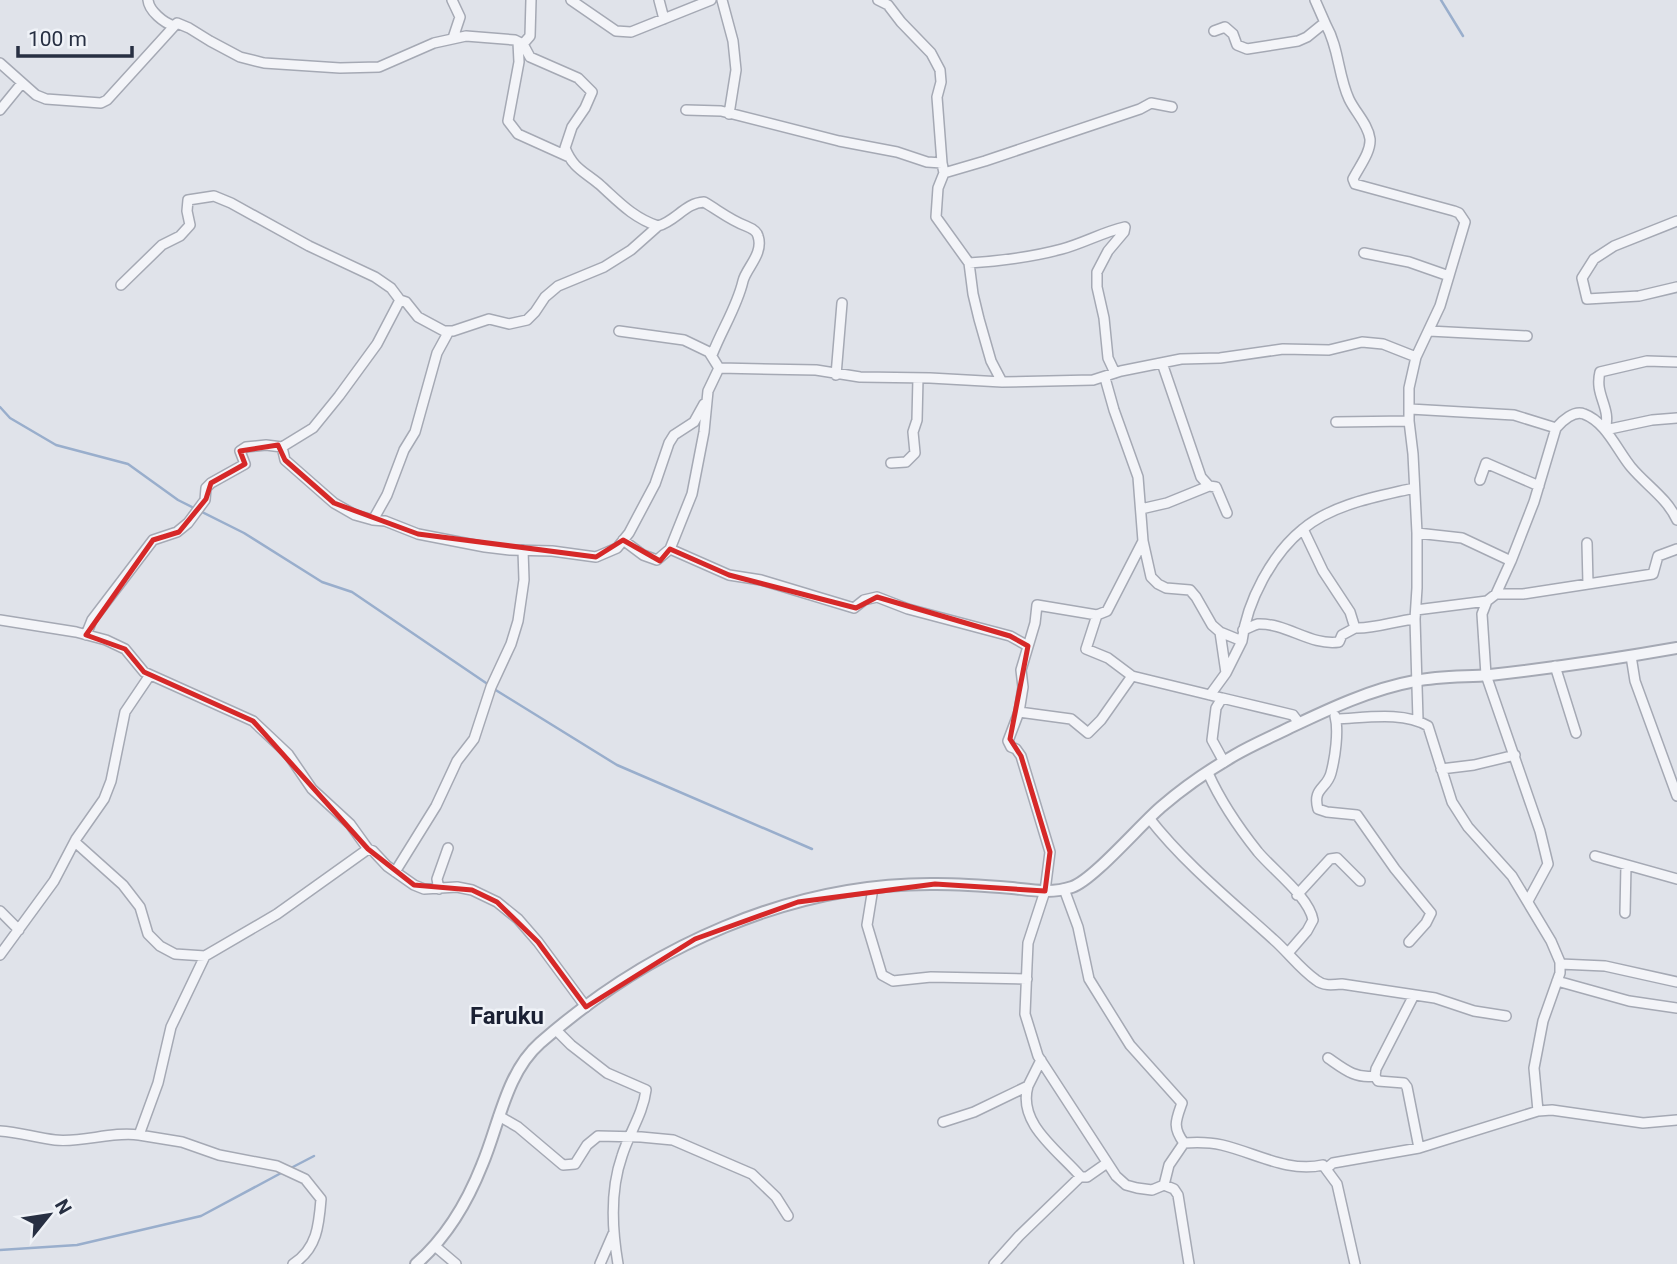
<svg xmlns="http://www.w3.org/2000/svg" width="1677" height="1264" font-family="Roboto,sans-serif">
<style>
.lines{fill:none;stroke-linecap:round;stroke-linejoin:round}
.stream{stroke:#99aecc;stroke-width:2.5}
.minor-casing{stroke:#a5a9b4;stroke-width:12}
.tertiary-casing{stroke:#a5a9b4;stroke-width:14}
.minor{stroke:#f3f4f8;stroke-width:9}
.tertiary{stroke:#f3f4f8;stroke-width:10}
.marked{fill:none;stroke:#d62828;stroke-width:5;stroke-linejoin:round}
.labels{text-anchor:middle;stroke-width:5;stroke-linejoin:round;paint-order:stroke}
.quarter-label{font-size:24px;font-weight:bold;fill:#1a2033;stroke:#eff2f7}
</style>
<rect width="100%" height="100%" fill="#e0e3ea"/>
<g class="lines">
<path class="stream" d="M1441 0 1463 36
M0 407 10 418 56 445 128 464 178 500 244 533 322 582 352 592 489 685
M494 689 617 765 812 849
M289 1169 314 1156
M0 1250 77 1245 201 1216 283 1172"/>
<g class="minor-casing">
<path id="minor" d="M148 0C149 11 164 23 174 26
M452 0 460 17 453 38
M571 0 616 31 631 32 711 0
M659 0 664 19
M722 0 733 41 736 70 729 114
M878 0 888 5 901 22 931 53 940 70 941 82 937 97 942 163
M1315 0 1326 25
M1214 31 1225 27 1233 34 1237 45 1247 49 1298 41 1307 37 1323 24 1326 25C1339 48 1338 75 1349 99 1355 112 1368 124 1370 139 1371 152 1359 167 1353 179L1355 184 1454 211 1459 213 1465 222 1440 306 1416 357 1409 388V421L1413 454 1417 533V588L1415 619 1418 720
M518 42 519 62 508 121 518 134 569 157
M523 44 530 36 531 0
M0 63 36 95 46 99 101 103 107 100 177 23 189 28 210 41 240 57 264 63 340 68 379 67 434 43 466 36 515 40 523 44 530 57 578 78 592 92 585 108 572 127 565 148C573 168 583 171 599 184 618 201 633 218 658 226 676 221 685 203 704 202 718 210 730 220 746 226 751 228 757 231 758 236 764 254 746 268 743 281 737 307 722 329 712 355
M0 110 22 83
M686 110 721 111 839 141 897 152 927 162 942 163 944 173
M1677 221 1614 246 1594 259 1582 278 1587 299 1639 296 1677 287
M1364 253 1409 262 1449 276
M969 263C1001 261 1032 257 1062 249 1084 243 1103 232 1125 227L1124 232 1108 251 1097 272V287L1104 318 1108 358 1115 373
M121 285 162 245 180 236 190 225 187 211 188 200 214 196 231 203 309 246 375 277 391 288 400 300
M619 331 684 340 709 352 719 368
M1429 331 1527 336
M1162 363 1201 477 1209 486 1216 487 1227 513
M836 375 842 303
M1105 378 1114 410 1138 477 1143 541 1151 577 1158 584 1166 588 1190 590 1196 597 1212 625 1220 632 1226 673 1210 695 1222 698 1216 708 1212 740 1224 762
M1002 382 991 361 979 319 973 294 969 263 936 217 938 188 944 173 985 161 1140 109 1151 103 1172 107
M1410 409 1514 415 1556 428
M1336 422 1409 421
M1605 430C1612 407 1594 396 1600 372L1647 361 1677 362
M1605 430 1652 420 1677 418
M282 447 285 460 334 503 355 515 373 520 385 521 418 534 485 547 510 550 552 551 596 557 617 548 629 533 655 484 669 443 674 435 694 422 704 404
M891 463 906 462 915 453 913 432 917 420 918 378
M1480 480 1486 463 1539 486
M1141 509 1167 503 1209 486
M373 520 387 495 404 450 415 432 437 353 449 331
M1303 529C1333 504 1376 497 1414 488
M1417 533 1462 538 1511 561
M623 540 643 555 657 560 670 549 692 494 704 432 708 391 719 368 816 370 860 377 930 378 1002 382 1093 380 1121 371 1181 359 1220 358 1283 349 1329 350 1362 342 1383 344 1416 357
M1587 543 1588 584
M670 549 729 575 761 580 854 608 864 600 877 597 908 609 1010 636 1028 646
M1496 594H1523L1653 574 1658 556 1677 549
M1416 610 1487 601
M1097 615 1107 611 1143 541
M0 620 76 632 106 640 125 649 144 672 253 721 288 754 312 789 350 824 368 849 373 851 387 866 414 885 424 889 457 887 472 890 497 902 518 919 538 942 586 1007
M1243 630C1248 629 1253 625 1258 624 1287 623 1310 646 1339 642L1342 635 1355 628
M1220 632 1242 641C1247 601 1272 554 1303 529L1323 571 1350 612 1355 628C1375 629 1394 621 1415 619
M86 635 92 620 153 540 177 532 188 523 205 500 206 488 211 483 245 464 240 451 246 447 266 445 282 447 313 428 339 396 377 344 400 300 406 302 418 317 444 331H453L489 319 509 324 527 320 535 312 545 297 558 286 604 267 631 250 658 226
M1631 656 1635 681 1677 796
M1555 666 1576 733
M1226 673 1242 641
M1132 676 1108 658 1086 649 1097 615 1037 605 1035 623 1021 670 1023 687 1019 712 1008 741 1011 747 1016 749 1021 756 1050 852 1045 891 1028 943 1027 965 1025 1014 1038 1056 1116 1176 1126 1185 1137 1188 1152 1190 1164 1185 1169 1165 1184 1143C1197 1142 1209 1142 1222 1145 1256 1153 1288 1173 1323 1165L1337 1184 1355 1264
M1222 698 1293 715 1299 723
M1019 712 1071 719 1088 733 1101 720 1132 676 1210 695
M1335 716C1339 731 1335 758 1331 773 1327 789 1312 788 1318 809L1327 812 1357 815 1395 869 1431 913 1426 923 1409 942
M1336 719C1365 718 1403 711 1428 726L1452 802 1468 827 1512 876 1551 941 1560 962V973L1543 1021 1534 1068 1538 1111
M1441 769 1474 765 1515 755
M1208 773C1221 802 1238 827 1258 852 1274 871 1309 897 1313 920L1307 931 1288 953
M1149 818C1185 864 1230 900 1273 939 1288 952 1300 969 1316 980 1323 986 1332 985 1342 984L1435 998 1474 1011 1506 1016
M75 842 123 885 140 907 148 934 160 946 175 954 205 956 277 914 368 849
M1595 856 1677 879
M395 872 436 806 457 761 474 739 491 687 511 644 518 621 524 580 523 550
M873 888 867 925 882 975 893 981 931 977 1027 979
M439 889 437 879 448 848
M1064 889 1078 927 1089 979 1130 1045 1182 1103C1176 1120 1172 1127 1184 1143
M1297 895 1330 859 1337 858 1360 881
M1528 901 1548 864 1540 831 1486 675 1482 614 1487 601 1496 594 1511 561 1534 502 1556 428C1562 421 1574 410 1584 414 1606 422 1617 450 1631 467 1646 485 1667 498 1677 520
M0 911 19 930
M1625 913 1626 865
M0 955 54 881 76 839 104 799 111 781 125 712 150 675
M1560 964 1605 966 1677 982
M1557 981 1629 1001 1677 1008
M1414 995 1376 1069 1375 1076 1378 1081 1404 1083 1407 1087 1419 1148
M556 1030 571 1045 607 1073 646 1090C643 1114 629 1133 622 1156 610 1190 612 1229 618 1264
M1328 1058C1344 1069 1355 1079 1375 1076
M1028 1086C1017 1124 1059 1151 1081 1177H1087L1107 1163
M499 1116 518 1127 563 1165 575 1164 587 1145 598 1136 641 1137 673 1140 752 1174 776 1197 788 1216
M943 1122 974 1112 1028 1086 1041 1060
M0 1131C19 1132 36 1138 55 1140 83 1143 111 1131 139 1135L158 1083 171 1027 205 956
M139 1135 182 1142 219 1155 277 1166 305 1179 321 1199C319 1225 317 1249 293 1264
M1327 1168 1333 1163 1419 1148 1538 1111 1552 1110 1643 1123 1677 1120
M1164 1185 1174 1189 1178 1195 1189 1264
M436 1247 456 1264
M600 1264 613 1234
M994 1264 1019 1236 1080 1177"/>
</g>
<g class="tertiary-casing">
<path id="tertiary" d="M416 1264C447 1237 467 1203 482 1165 499 1125 506 1073 540 1043 648 948 790 882 937 884 962 884 987 886 1012 888 1031 890 1052 894 1072 887 1093 880 1140 825 1161 807 1183 788 1209 770 1235 755 1252 745 1271 737 1289 728 1329 709 1371 689 1415 681 1440 676 1466 677 1490 675 1553 668 1615 659 1677 648"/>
</g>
<use href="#minor" class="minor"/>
<use href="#tertiary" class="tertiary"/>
</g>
<path class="marked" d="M278 445 285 460 334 503 418 534 596 557 623 540 660 561 670 549 729 575 856 608 877 597 1010 636 1028 646 1010 739 1021 756 1050 852 1045 891 935 884 798 902 695 939 586 1007 538 942 497 902 472 890 414 885 368 849 253 721 144 672 125 649 86 635 153 540 179 532 206 499 211 483 245 464 240 451Z"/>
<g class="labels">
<g class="quarter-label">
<text x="507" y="1024">Faruku</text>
</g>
</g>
<g transform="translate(49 1215) rotate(60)" stroke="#eff2f7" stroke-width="5" paint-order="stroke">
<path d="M0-5L12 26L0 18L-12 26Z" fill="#272f42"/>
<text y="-10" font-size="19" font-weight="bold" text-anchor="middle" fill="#272f42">N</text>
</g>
<path d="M18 46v10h114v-10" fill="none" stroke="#272f42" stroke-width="3.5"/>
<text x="28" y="46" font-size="21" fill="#272f42" stroke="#eff2f7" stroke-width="5" paint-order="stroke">100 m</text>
</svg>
